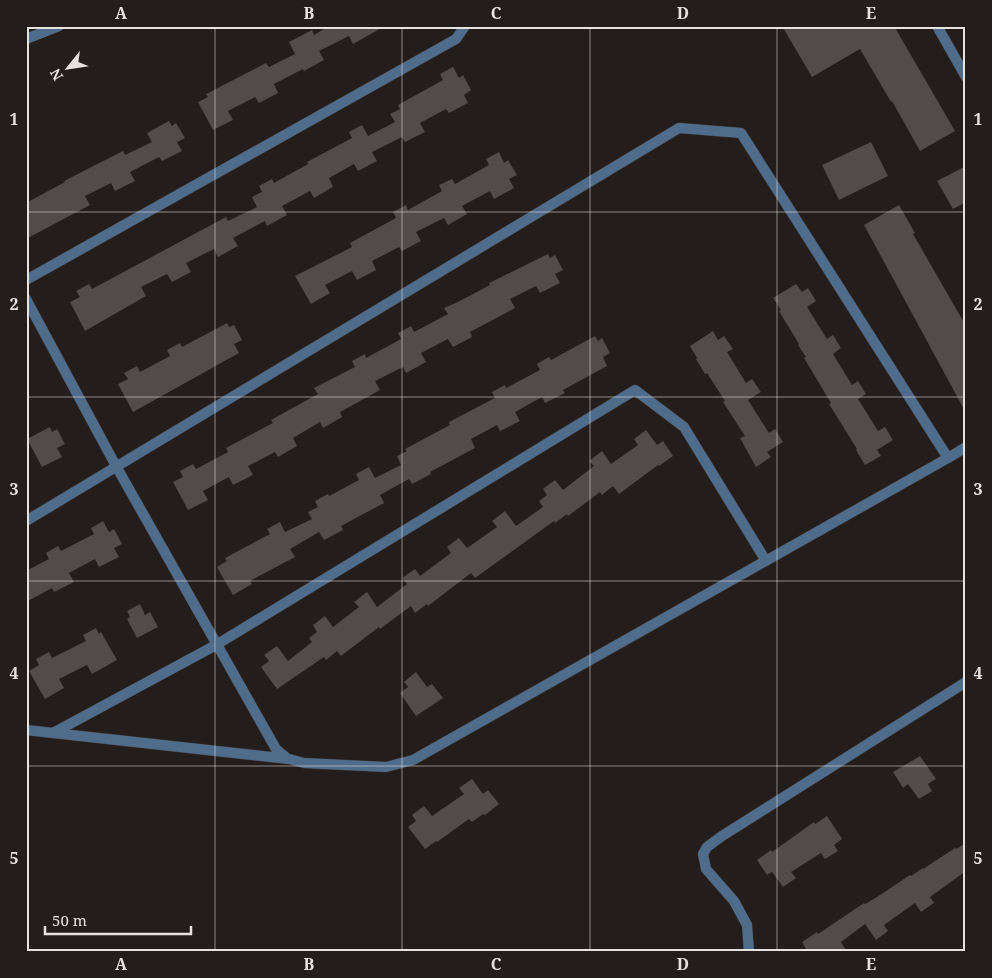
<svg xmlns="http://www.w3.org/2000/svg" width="992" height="978" font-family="'Noto Serif',serif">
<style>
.building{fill:#514b49}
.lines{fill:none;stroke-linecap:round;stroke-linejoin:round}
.minor-casing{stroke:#3e3937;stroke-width:11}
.minor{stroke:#506c8b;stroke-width:10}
.grid{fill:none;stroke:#e6e2e0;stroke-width:1;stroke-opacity:0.55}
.neatline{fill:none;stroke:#e6e2e0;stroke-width:2}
.grid-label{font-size:16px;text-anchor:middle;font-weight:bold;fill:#e6e2e0}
</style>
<rect width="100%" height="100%" fill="#231d1b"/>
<path class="building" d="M329 26H385L353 44 349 36 319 51 324 60 304 71 303 69 274 84 278 93 259 103 255 97 228 111 233 120 213 130 198 102 208 97 206 94 266 63 269 67 295 54 289 42 312 30 314 35Z
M782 26H894L955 131 920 151 892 101 891 102 860 49 812 77Z
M453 67 459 78 463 75 471 90 464 95 468 103 449 113 446 109 420 123 425 132 405 142 402 137 372 152 377 161 358 171 354 164 329 178 333 187 314 198 310 191 282 206 287 215 267 226 265 221 233 238 238 246 218 257 214 249 186 263 191 272 172 282 167 274 141 287 146 296 85 331 70 302 80 297 76 291 89 284 92 289 226 217 228 221 257 207 252 197 262 192 259 186 272 179 274 183 308 164 307 162 352 138 349 132 362 125 368 136 395 122 390 114 400 109 398 105 443 80 440 74Z
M169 121 172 126 176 123 185 138 177 142 182 151 162 161 159 157 130 172 135 181 115 191 111 183 85 196 90 205 26 239V203L65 182 64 181 123 151 125 155 152 142 147 133Z
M871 142 888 176 839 200 822 165Z
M499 152 504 163 508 160 517 175 509 179 514 188 494 199 490 191 462 206 467 214 448 225 444 218 416 232 421 241 402 251 399 247 372 261 376 270 357 280 352 271 325 285 330 293 311 304 295 276 352 247 350 243 396 218 393 212 406 205 408 210 442 191 439 185 452 179 455 184 489 165 486 159Z
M966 166V202L953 209 937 181Z
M899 205 915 233 913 234 966 326V413L864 225Z
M548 254 550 258 555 255 563 270 555 274 560 283 540 293 536 286 510 299 515 308 470 332 472 337 453 347 448 339 421 353 426 362 406 373 403 367 375 381 380 390 340 412 342 417 323 428 320 422 293 438 297 446 278 457 275 452 248 466 253 475 233 485 229 477 203 491 208 500 188 510 173 482 183 477 180 471 193 464 196 469 228 452 226 448 273 423 271 420 318 394 314 388 355 367 352 361 365 354 366 358 401 339 398 333 411 326 414 332 448 314 444 308 458 302 490 285 489 283Z
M796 284 802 292 808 288 816 301 807 307 827 339 833 335 841 348 833 354 852 385 858 381 866 394 858 399 878 431 885 427 893 440 877 450 881 456 865 465 856 450 857 449 829 404 831 403 804 358 806 357 798 345 799 344 779 311 781 310 773 298Z
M227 323 229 327 234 325 242 340 234 344 239 353 133 412 118 384 128 379 124 373 137 366 140 372 170 356 167 350 180 343 182 347Z
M713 331 718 340 724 336 733 349 727 352 746 383 752 379 761 392 748 400 769 433 775 429 783 442 767 452 771 457 756 467 740 438 745 436 723 402 725 401 707 373 705 374 696 359 697 358 690 346Z
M595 336 598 341 602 338 610 353 603 357 607 366 563 390 565 393 545 403 542 397 515 412 520 421 500 431 497 425 471 439 475 448 430 472 431 474 412 484 409 479 380 495 384 503 341 526 343 530 324 540 319 532 290 549 295 557 250 581 252 584 233 595 217 567 227 561 225 558 270 534 267 529 280 522 285 532 312 519 308 512 318 507 315 501 328 494 329 496 359 480 356 474 369 467 375 478 401 465 397 456 407 451 405 449 450 425 449 422 495 398 492 392 505 385 506 388 540 370 537 364 549 357 551 360Z
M50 427 52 432 57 429 65 444 57 448 62 457 42 467 27 439Z
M646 430 657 445 663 441 673 456 659 466 658 465 619 494 613 486 602 495 600 492 568 516 567 514 555 523 554 521 475 578 471 573 428 606 427 604 415 613 411 606 380 629 379 627 341 656 337 651 326 660 324 657 277 689 261 667 269 661 264 655 277 646 288 661 312 642 309 638 317 632 313 625 325 616 333 627 359 607 354 602 367 592 377 607 407 584 402 578 415 569 420 576 451 553 447 547 459 538 467 548 497 527 492 521 505 511 516 526 543 507 539 501 547 495 543 489 555 480 563 490 594 466 589 461 602 451 611 464 638 445 634 439Z
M103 521 109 532 114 529 122 544 114 548 119 557 99 567 95 559 69 573 74 582 54 592 52 588 26 602V571L49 559 46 553 58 546 61 551 94 534 91 528Z
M140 604 145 615 150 612 158 627 137 638 127 619 130 617 127 611Z
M96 628 99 634 101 632 117 660 92 674 87 665 59 679 64 688 45 699 29 671 39 665 36 659 49 652 52 658 86 641 83 635Z
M416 672 427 687 432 684 443 698 416 716 400 693 408 687 404 682Z
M920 756 936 779 928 784 932 791 919 799 908 784 903 788 893 772Z
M472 779 483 794 488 790 499 804 485 815 483 814 472 822 469 819 437 842 436 841 425 849 408 827 416 821 412 815 424 806 432 816 464 794 459 788Z
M827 816 842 839 834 845 838 851 825 859 821 853 791 872 796 878 783 887 772 872 767 875 757 860 771 850 772 852 814 822 815 824Z
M966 843V871L930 897 934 903 921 912 915 903 884 925 888 931 876 940 865 924 841 942 847 952H808L802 942 817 932 818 934 864 903 865 904 877 897 910 875 911 876 923 868V869L955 848 956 849Z"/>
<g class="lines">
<g class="minor-casing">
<path id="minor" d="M937 26 966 77
M26 39 59 26
M26 280 456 39 465 26
M26 299 116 466 276 749 288 759
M26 521 679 128 741 133 948 458
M26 730 289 759 304 763 386 767 413 760 948 458 966 447
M53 733 216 645 635 390 684 427 766 561
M749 952 747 925 734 901 706 869 703 854 707 847 722 836 966 682"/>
</g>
<use href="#minor" class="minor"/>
</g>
<path class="grid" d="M215 26V952M402 26V952M590 26V952M777 26V952M26 212H966M26 397H966M26 581H966M26 766H966"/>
<rect width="992" height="978" fill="none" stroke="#231d1b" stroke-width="55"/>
<g transform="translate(68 68) rotate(240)" stroke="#231d1b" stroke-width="4" paint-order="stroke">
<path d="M0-4L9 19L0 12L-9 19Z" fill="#e6e2e0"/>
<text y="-8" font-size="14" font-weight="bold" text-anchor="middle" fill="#e6e2e0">N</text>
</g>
<path d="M45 926v8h146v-8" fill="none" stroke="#e6e2e0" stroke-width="2.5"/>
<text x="52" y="926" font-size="15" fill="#e6e2e0" stroke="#231d1b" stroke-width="4" paint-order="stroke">50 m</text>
<rect x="28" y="28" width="936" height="922" class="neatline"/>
<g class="grid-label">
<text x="121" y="19">A</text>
<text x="309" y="19">B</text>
<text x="496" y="19">C</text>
<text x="683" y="19">D</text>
<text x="871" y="19">E</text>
<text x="14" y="125">1</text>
<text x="978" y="125">1</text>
<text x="14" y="310">2</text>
<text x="978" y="310">2</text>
<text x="14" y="495">3</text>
<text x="978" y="495">3</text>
<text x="14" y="679">4</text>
<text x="978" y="679">4</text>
<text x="14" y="864">5</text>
<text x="978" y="864">5</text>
<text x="121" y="970">A</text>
<text x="309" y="970">B</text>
<text x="496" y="970">C</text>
<text x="683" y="970">D</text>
<text x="871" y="970">E</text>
</g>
</svg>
